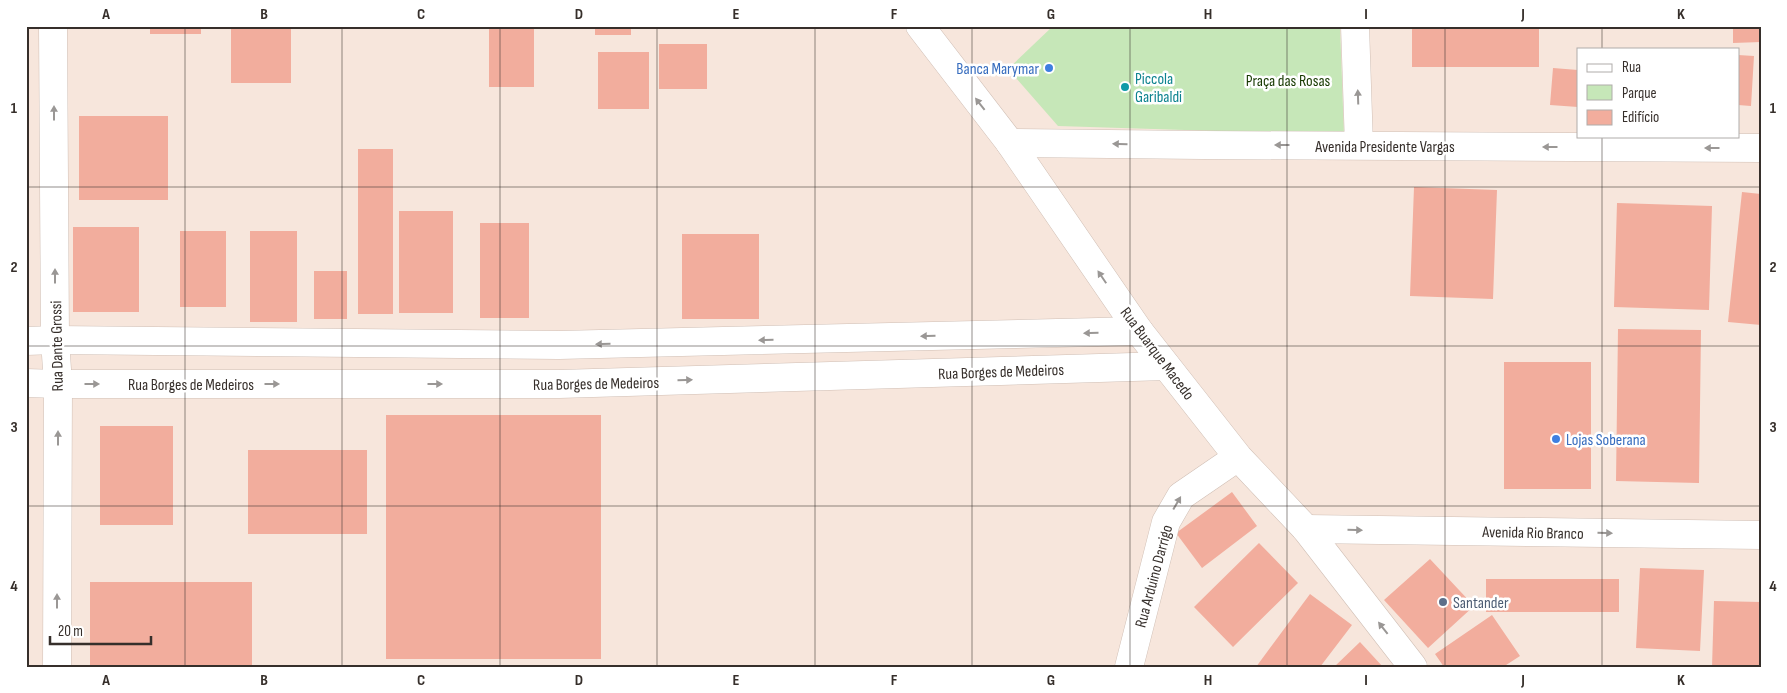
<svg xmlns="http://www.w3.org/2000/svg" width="1787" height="693" font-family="'Sofia Sans Condensed',sans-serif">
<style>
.green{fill:#c6e7b8}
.building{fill:#f2ad9d}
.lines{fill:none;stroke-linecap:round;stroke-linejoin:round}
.street-casing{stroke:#d0bfb5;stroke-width:29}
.secondary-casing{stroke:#d0bfb5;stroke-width:29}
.street{stroke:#fff;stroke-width:28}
.secondary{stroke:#fff;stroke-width:28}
.oneway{fill:#9a9795}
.grid{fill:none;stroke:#362f2b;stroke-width:1;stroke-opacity:0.55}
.shop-dot{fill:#3f7fe0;stroke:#fff;stroke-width:2}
.culture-dot{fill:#0f9aa8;stroke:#fff;stroke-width:2}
.service-dot{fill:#5c6f8a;stroke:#fff;stroke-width:2}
.labels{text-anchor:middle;stroke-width:5;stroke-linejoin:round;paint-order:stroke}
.shop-label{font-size:16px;fill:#366cbe;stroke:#fff;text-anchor:end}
.culture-label{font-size:16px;fill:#0d838f;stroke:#fff;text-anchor:start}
.park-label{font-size:16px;fill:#173901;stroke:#fff}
.street-label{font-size:16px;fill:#362f2b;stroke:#fff}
.service-label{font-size:16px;fill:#4e5e75;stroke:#fff;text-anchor:start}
.neatline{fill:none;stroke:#362f2b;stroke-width:2}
.grid-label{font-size:16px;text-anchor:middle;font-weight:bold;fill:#362f2b}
</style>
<rect width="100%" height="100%" fill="#f7e6dc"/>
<path class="green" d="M1053 26H1340L1344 135 1058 126 1008 69Z"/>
<path class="building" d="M150 26H201V34H150Z
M231 26H291V83H231Z
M489 26H534V87H489Z
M595 26H631V35H595Z
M1412 26H1539V67H1412Z
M1733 26H1761V42L1733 43Z
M659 44H707V89H659Z
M598 52H649V109H598Z
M1738 55 1754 56 1751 106 1738 105Z
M1553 68 1578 70V107L1550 105Z
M79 116H168V200H79Z
M358 149H393V314H358Z
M1414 187 1497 190 1493 299 1410 296Z
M1742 192 1761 194V325L1728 322Z
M1617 203 1712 206 1709 310 1614 307Z
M399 211H453V313H399Z
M480 223H529V318H480Z
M73 227H139V312H73Z
M180 231H226V307H180Z
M250 231H297V322H250Z
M682 234H759V319H682Z
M314 271H347V319H314Z
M1618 329 1701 330 1699 483 1616 481Z
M1504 362H1591V489H1504Z
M386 415H601V659H386Z
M100 426H173V525H100Z
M248 450H367V534H248Z
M1232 492 1257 526 1202 568 1176 533Z
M1259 543 1298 583 1233 647 1194 607Z
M1430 559 1474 606 1428 648 1384 600Z
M1640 568 1704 570 1700 651 1636 648Z
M1486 579H1619V612H1486Z
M90 582H252V667H90Z
M1310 594 1352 625 1320 667H1256Z
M1714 601 1761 602V667H1712Z
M1492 615 1520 656 1503 667H1444L1435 654Z
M1360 642 1383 667H1334Z"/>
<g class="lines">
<g class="street-casing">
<path id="street" d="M1355 26 1359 146
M1010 143 1202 145 1761 148
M26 341 55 340 559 345 1139 331
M26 383 58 384H559L1166 366
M1306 529 1761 535"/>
</g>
<g class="secondary-casing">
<path id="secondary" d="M53 26 55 340 58 384 57 667
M920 26 1010 143 1139 331 1238 457 1306 529 1413 667
M1129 667 1166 522 1181 496 1238 457"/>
</g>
<use href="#street" class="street"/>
<use href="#secondary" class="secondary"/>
</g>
<defs><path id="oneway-solid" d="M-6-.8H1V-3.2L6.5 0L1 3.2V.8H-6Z" transform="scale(1.25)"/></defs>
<g class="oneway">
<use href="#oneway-solid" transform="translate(1358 97) rotate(-92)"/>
<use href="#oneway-solid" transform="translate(980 104) rotate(-128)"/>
<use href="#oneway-solid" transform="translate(54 113) rotate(-90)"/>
<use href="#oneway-solid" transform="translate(1120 144) rotate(-178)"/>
<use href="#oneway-solid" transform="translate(1282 145) rotate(-180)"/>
<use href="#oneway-solid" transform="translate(1550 147) rotate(-180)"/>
<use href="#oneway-solid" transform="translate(1712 148) rotate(-180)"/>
<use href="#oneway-solid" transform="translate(55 276) rotate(-90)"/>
<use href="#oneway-solid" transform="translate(1102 277) rotate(-124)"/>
<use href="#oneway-solid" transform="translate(1091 333) rotate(179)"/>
<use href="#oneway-solid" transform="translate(928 336) rotate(179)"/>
<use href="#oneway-solid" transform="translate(766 340) rotate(179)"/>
<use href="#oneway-solid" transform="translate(603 344) rotate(179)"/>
<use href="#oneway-solid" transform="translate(685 380) rotate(-2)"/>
<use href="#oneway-solid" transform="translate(92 384)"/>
<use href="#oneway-solid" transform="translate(272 384)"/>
<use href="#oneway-solid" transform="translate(435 384)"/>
<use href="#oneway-solid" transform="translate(58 438) rotate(-90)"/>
<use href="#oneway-solid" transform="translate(1177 503) rotate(-60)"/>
<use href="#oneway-solid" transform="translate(1355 530) rotate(1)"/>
<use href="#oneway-solid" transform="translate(1605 533) rotate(1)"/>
<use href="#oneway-solid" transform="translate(57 601) rotate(-90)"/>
<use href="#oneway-solid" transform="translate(1383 628) rotate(-128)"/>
</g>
<path class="grid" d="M185 26V667M342 26V667M500 26V667M657 26V667M815 26V667M972 26V667M1130 26V667M1287 26V667M1445 26V667M1602 26V49M1602 136V667M26 187H1761M26 346H1761M26 506H1761"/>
<g class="shop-dot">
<circle cx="1049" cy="68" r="5"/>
<circle cx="1556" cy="439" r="5"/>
</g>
<circle class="culture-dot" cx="1125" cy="87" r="5"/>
<circle class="service-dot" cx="1443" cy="602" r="5"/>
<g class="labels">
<g class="shop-label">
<text x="1039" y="74">Banca Marymar</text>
<text x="1566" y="445" text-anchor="start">Lojas Soberana</text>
</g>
<g class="culture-label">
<text x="1135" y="84">Piccola<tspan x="1135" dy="18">Garibaldi</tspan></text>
</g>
<g class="park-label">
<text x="1288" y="86">Praça das Rosas</text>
</g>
<g class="street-label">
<text x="1385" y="152">Avenida Presidente Vargas</text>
<text transform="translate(56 346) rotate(-91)" y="6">Rua Dante Grossi</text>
<text transform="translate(1158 353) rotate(53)" y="6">Rua Buarque Macedo</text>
<text transform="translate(1001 371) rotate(-2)" y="6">Rua Borges de Medeiros</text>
<text transform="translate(596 383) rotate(-1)" y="6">Rua Borges de Medeiros</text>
<text x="191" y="390">Rua Borges de Medeiros</text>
<text transform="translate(1533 532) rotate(1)" y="6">Avenida Rio Branco</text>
<text transform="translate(1153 576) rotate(-75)" y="6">Rua Arduino Darrigo</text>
</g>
<g class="service-label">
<text x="1453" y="608">Santander</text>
</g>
</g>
<rect width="1787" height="693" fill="none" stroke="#ffffff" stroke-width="55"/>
<rect x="1577" y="48" width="162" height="90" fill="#ffffff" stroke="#afacaa"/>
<rect x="1587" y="64" width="25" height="8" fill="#ffffff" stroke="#afacaa"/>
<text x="1622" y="72" font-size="15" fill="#362f2b">Rua</text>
<rect x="1587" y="85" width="25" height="15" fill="#c6e7b8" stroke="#afacaa"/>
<text x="1622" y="98" font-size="15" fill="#362f2b">Parque</text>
<rect x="1587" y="110" width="25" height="15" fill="#f2ad9d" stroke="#afacaa"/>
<text x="1622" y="122" font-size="15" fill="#362f2b">Edifício</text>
<path d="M50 636v8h101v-8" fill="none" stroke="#362f2b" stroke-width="2.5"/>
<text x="58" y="636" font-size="15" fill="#362f2b" stroke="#ffffff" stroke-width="4" paint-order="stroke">20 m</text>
<rect x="28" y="28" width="1732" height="638" class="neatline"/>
<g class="grid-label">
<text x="106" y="19">A</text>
<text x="264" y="19">B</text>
<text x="421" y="19">C</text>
<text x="579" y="19">D</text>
<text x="736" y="19">E</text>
<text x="894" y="19">F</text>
<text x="1051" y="19">G</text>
<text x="1208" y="19">H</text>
<text x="1366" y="19">I</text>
<text x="1523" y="19">J</text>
<text x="1681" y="19">K</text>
<text x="14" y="113">1</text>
<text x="1773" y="113">1</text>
<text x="14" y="272">2</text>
<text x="1773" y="272">2</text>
<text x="14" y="432">3</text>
<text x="1773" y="432">3</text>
<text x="14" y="591">4</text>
<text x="1773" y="591">4</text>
<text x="106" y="685">A</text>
<text x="264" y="685">B</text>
<text x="421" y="685">C</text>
<text x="579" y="685">D</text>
<text x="736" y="685">E</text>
<text x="894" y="685">F</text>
<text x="1051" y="685">G</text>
<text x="1208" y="685">H</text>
<text x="1366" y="685">I</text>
<text x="1523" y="685">J</text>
<text x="1681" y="685">K</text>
</g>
</svg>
